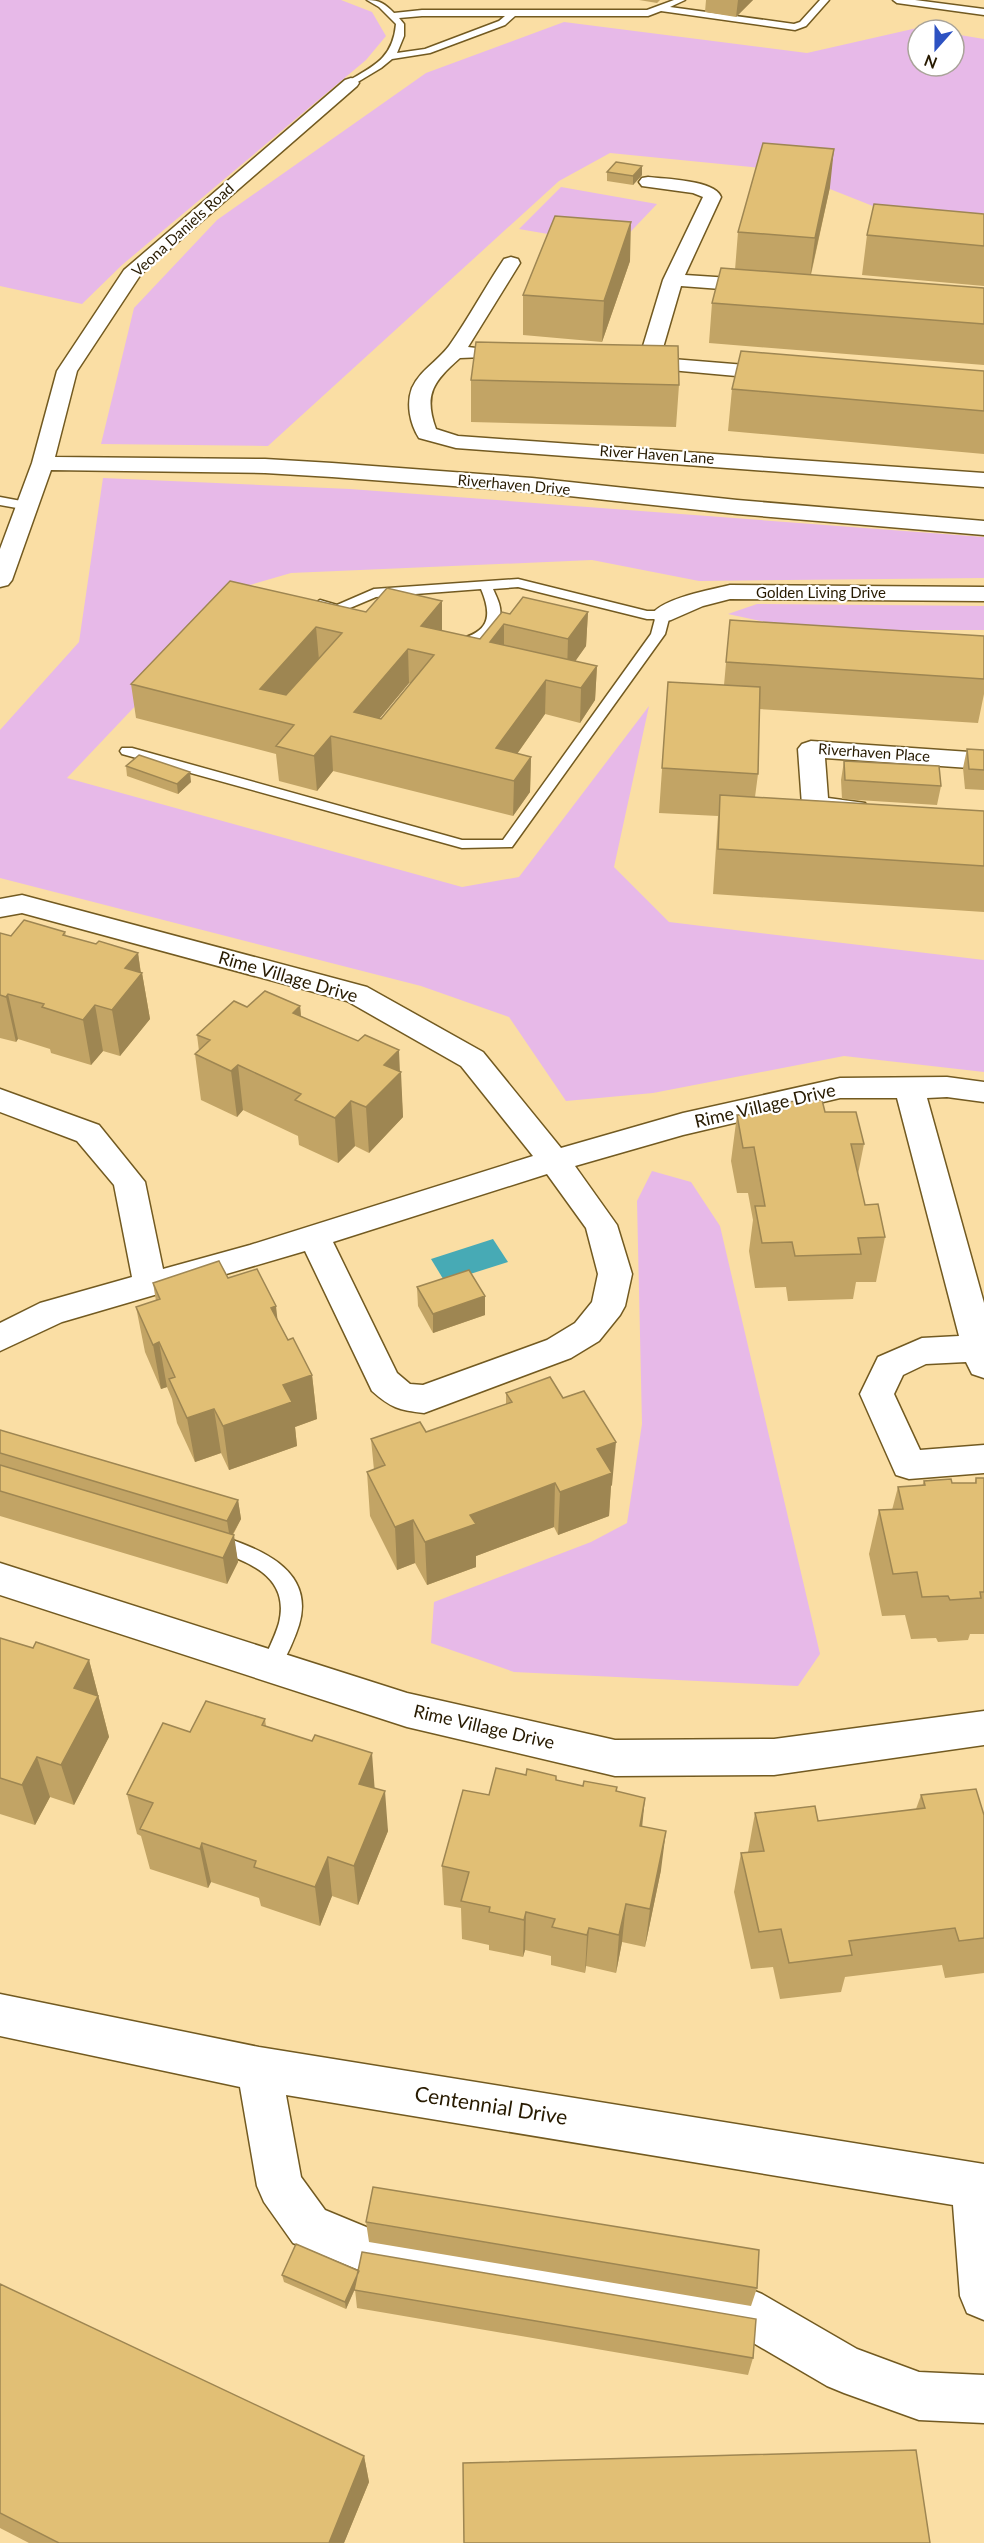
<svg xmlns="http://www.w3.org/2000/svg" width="984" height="2543" font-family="Lato,sans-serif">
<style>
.green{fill:#e7b9e8}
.water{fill:#47aab5}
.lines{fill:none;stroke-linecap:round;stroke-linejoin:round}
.lane-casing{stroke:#725a21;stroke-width:3}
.street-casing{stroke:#725a21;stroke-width:3}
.lane{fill:#fff;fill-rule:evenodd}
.street{fill:#fff;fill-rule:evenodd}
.wall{fill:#c2a465;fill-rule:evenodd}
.shaded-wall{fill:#9e8652}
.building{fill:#e1bf75;stroke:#9e8652;stroke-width:1.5;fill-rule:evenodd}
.labels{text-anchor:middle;stroke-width:4.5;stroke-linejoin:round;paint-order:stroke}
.far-street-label{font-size:15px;fill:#271a00;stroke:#fff}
.street-label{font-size:18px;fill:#271a00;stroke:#fff}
.near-street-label{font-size:21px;fill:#271a00;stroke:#fff}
</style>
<rect width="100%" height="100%" fill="#fadea4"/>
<path class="green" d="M0 0H341L372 12 386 36 366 60 122 265 82 304 0 286Z
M564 22 807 53 917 28 928 30H918V66H954V34L984 39V226L903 218 782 170 610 153 559 181 268 446 101 444 134 308 217 220 426 73Z
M561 187 657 204 617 246 519 229Z
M103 478 350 489 984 537V578L699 581 592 560 291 573 250 585 67 778 462 887 519 877 649 706 614 867 669 922 984 960V1072L844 1056 653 1093 566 1101 509 1017 421 986 0 878V730L79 642Z
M757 604 984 606V630H803L728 614Z
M652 1171 691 1182 720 1226 820 1654 798 1686 514 1672 431 1643 434 1602 591 1542 627 1523 642 1424 637 1201Z"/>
<path class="water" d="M493 1239 508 1262 445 1282 431 1259Z"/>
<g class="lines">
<g class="lane-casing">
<path id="lane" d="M367 0C380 0 385 4 394 13L422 10H647L674 0H685L670 7 794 24 800 22 820 0H829L806 26 795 30 661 11 648 16H515L505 25 430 53 392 59 381 68 351 86 348 85V81C374 66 393 58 396 24L379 7ZM422 16H505L499 21 425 49 397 53 404 36V24L399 18Z
M893 0H915L984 9V15L897 3Z
M0 497 32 503 34 506 28 510 0 505Z
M518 579 647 611H663L670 615 665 634 512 847 462 848 122 754 120 751 122 748H132L462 840H503L651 634 655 619H647L518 587 493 589C497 598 502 607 500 617 497 638 470 653 450 648L448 645 450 642C483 634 496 624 481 589L376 597 338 613 315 607 314 604 320 600 337 605 374 589Z
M214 1534C256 1547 316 1568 299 1625 294 1641 286 1657 278 1672L271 1675 264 1672 261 1666C267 1652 275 1637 279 1623 291 1574 244 1560 207 1548L204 1542 207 1536Z"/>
</g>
<g class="street-casing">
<path id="street" d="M351 78 357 80 359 83 357 86 141 274 77 371 55 457 265 459 332 463 532 478 737 500 984 521V535L737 514 532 492 332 477 265 473 51 470 12 580 8 585 0 587V549L32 463 57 371 124 270 345 80Z
M648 177C665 179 715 180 721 197L685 275 761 280 768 282 771 286 768 290 761 292 681 286 660 358 782 368 789 370 792 374 789 378 782 380 626 366 623 362 626 358 640 356 663 280 703 197 693 193 642 186 639 182 642 178Z
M511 257 518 259 520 263 468 347 484 349 487 353 484 357 460 358C434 381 423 394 436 429L458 436 984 473V487L456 448 419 438C410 424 406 404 412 388 420 370 438 361 449 346 469 318 485 287 504 259Z
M730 585 984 587V601L730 599 703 606 671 620 663 622 655 620 651 615C663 598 710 590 730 585Z
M811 741 984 753V769L825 758 828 798 865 803 869 809 865 815C847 819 824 815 806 811L802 805 798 749 802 744Z
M22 895 367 987 483 1052 561 1148 683 1113 840 1078 947 1077 984 1082V1102L947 1097 927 1098 984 1303V1378L972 1374 966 1362 926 1364 903 1375 894 1394 920 1450 984 1445V1473L909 1479 896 1475 860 1394 878 1357 922 1338 959 1336 897 1098H840L683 1135 575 1166 617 1225 632 1274 625 1306 620 1315 599 1341 571 1358 424 1413C399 1410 391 1408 372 1391L305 1251 62 1322 0 1351V1323L40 1303 132 1277 114 1185 77 1141 0 1112V1089L99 1125 145 1182 163 1269 250 1245 533 1156 461 1066 347 1001 22 913 0 917V899ZM547 1174 586 1228 598 1274 592 1302 575 1323 547 1340 423 1385 410 1384 397 1373 333 1242Z
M0 1563 407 1693 615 1740 774 1739 984 1711V1745L774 1775 615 1776 407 1727 0 1595Z
M0 1994 259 2047 984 2164V2320L967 2313 960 2296 953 2205 286 2095 301 2177 325 2210 388 2236 745 2287 762 2294 857 2349 919 2372 984 2375V2423L919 2420 844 2393 827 2386 738 2334 388 2282 293 2243 264 2202 257 2186 240 2087 0 2036Z"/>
</g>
<use href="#lane" class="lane"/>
<use href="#street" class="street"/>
</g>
<path class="wall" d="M639 0H660L657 3Z
M706 0H753L736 17 705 12Z
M607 172 642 175 633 185 607 181Z
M830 187 811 275 984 288V365L709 343 712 303 735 270 738 232Z
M984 214V286L862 275 867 235Z
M630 261 602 342 523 335V295Z
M984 371V454L728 431 732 389Z
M471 380 679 385 676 427 471 422Z
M230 581 366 612 442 601V631L480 639 510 614 588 612 586 646 575 661 597 666 595 700 580 723 545 714 517 754 531 757 530 792 513 816 333 771 317 791 279 781 276 754 136 718 131 684ZM409 683H411L381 719H379Z
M730 620 984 636V694L978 723 759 709 758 774 755 797 984 811V912L713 894 718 816 659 813 668 682 724 685Z
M967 749 984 750V790L965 789 963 768Z
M844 761 941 786 937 805 842 799 841 780Z
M126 766 191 782 178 794 127 776Z
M65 932 66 936 96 944 138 953 141 973H142L150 1019 120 1056 103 1051 91 1065 51 1053 50 1049 18 1039 16 1042 0 1038V933L11 936Z
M300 1006 301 1016 400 1071 403 1117 369 1153 355 1146 338 1163 299 1145 298 1136 243 1110 237 1117 201 1100 195 1054 199 1051 197 1035 247 1007Z
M760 1103 825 1112 864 1144 858 1174 865 1205 885 1237 876 1282H856L853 1299 788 1301 786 1287 755 1288 749 1251 753 1220 748 1193H737L731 1161 737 1115 758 1114Z
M228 1278 278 1321 288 1340 312 1375 317 1419 295 1427 297 1446 229 1470 221 1453 195 1462 177 1423 172 1399 167 1387 161 1389 145 1352 136 1307 156 1301 153 1283Z
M417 1287 485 1296V1315L433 1333 418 1306Z
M506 1393 612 1485 611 1486 609 1516 558 1535 554 1527 476 1556V1567L427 1585 415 1563 397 1570 370 1516 367 1472 374 1470 371 1439 426 1432 506 1404Z
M0 1430 238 1500 241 1519 233 1535 238 1562 227 1584 0 1516Z
M976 1478H984V1634H970L968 1640 938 1642 936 1638 911 1639 905 1615 882 1616 869 1554 879 1510H892L898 1487 922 1486 924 1481 952 1483H975Z
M0 1638 33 1648 89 1660 109 1737 74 1805 50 1797 35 1825 0 1814Z
M265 1719 266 1726 375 1788 388 1831 358 1905 332 1896 320 1926 261 1906 259 1898 211 1882 208 1888 150 1869 141 1836 137 1834 127 1794 190 1732Z
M526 1775 556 1780 583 1786 617 1787 616 1792 642 1826 661 1870 645 1947 622 1942 616 1973 586 1966 585 1973 551 1965V1956L525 1950 523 1957 489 1950V1945L462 1939 461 1908 444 1905 442 1866 489 1795Z
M921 1795 984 1815V1973L945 1978 942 1965 845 1977 841 1992 780 1999 773 1967 751 1969 734 1892 741 1853 748 1852 755 1813 818 1821 916 1809Z
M366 2222 757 2288 751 2306 369 2242Z
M358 2270 753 2358 748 2375 357 2308 355 2289 346 2309 284 2282 282 2275Z
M0 2284 364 2456 369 2482 344 2543H29L0 2528Z"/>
<path class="shaded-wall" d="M738 0H753L736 17Z
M834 149 830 187 810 277 815 238Z
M642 166V175L633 185V176Z
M631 222 630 261 602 342 604 301Z
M442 601V635L421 626Z
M588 612 586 646 567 673 568 639Z
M504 624V658L490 642Z
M316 627 319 660 267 718 260 689Z
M408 649 409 683 359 743 354 712Z
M597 666 595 700 580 723 581 688Z
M546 680 545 714 500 778 496 748Z
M331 736 333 771 317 791 314 756Z
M531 757 530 792 513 816 514 781Z
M190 772 191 782 178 794 177 784Z
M138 953 141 975 142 973 150 1019 120 1056 112 1010 125 968Z
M8 994 18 1039 16 1042 6 997Z
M95 1005 103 1051 91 1065 83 1020Z
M300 1006 304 1051 293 1013Z
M399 1050 400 1073 401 1072 403 1117 369 1153 366 1107 384 1065Z
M238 1065 243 1110 237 1117 231 1071Z
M351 1101 355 1146 338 1163 335 1118Z
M485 1296V1315L433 1333V1314Z
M276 1306 281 1351 271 1308Z
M159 1342 167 1387 161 1389 153 1345Z
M312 1375 317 1419 295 1427 297 1446 229 1470 223 1426 283 1385Z
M214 1409 221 1453 195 1462 187 1418Z
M616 1442 612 1485 611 1486 609 1516 558 1535 560 1492 597 1449Z
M555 1483 554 1527 476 1556V1567L427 1585 425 1542 470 1515Z
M238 1500 241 1519 230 1539 227 1521Z
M413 1520 415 1563 397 1570 395 1527Z
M234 1535 238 1562 227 1584 223 1558Z
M89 1660 109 1737 74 1805 61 1765 74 1688Z
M372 1753 375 1793 359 1784Z
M37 1757 50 1797 35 1825 22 1785Z
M385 1791 388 1831 358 1905 354 1866Z
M645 1798 641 1838 640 1826Z
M666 1831 661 1870 645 1947 650 1909Z
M202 1843 211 1882 208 1888 200 1849Z
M328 1857 332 1896 320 1926 315 1887Z
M626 1904 622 1942 616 1973 619 1935Z
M526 1912 525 1950 523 1957 524 1920Z
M589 1928 586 1966 585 1973 587 1935Z
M359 2271 360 2277 346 2309 345 2302Z
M364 2456 369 2482 344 2543H329Z"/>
<path class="building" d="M763 143 834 149 815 238 738 232Z
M616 162 642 166 633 176 607 172Z
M874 204 984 214V246L867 235Z
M555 216 631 222 604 301 523 295Z
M721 268 984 288V324L712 303Z
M476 342 678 346 679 385 471 380Z
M741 351 984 371V411L732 389Z
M230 581 366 612 387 588 442 601 421 626 480 639 502 612 510 614 523 597 588 612 568 639 504 624 490 642 597 666 581 688 546 680 496 748 531 757 514 781 331 736 314 756 276 746 294 725 131 684ZM316 627 342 633 286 695 260 689ZM408 649 434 655 381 719 354 712Z
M730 620 984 636V679L726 662Z
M668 682 760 687 758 774 662 768Z
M967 749 984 750V770L969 769Z
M139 755 190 772 177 784 126 766Z
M844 761 939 766 941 786 845 780Z
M720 795 984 811V866L718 849Z
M24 920 65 932 63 935 96 944 99 941 138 953 125 968 142 973 112 1010 95 1005 83 1020 42 1007 44 1004 8 994 6 997 0 995V933L11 936Z
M265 991 300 1006 293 1013 358 1041 365 1035 399 1050 384 1065 401 1072 366 1107 351 1101 335 1118 295 1100 301 1094 238 1065 231 1071 195 1054 210 1040 197 1035 234 1001 247 1007Z
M822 1100 825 1112H856L864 1144H851L865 1205 878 1204 885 1237 858 1238 861 1254 795 1256 792 1242 762 1243 755 1206H765L754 1147 743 1148 737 1115 762 1114 760 1103Z
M219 1261 228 1278 257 1269 276 1306 271 1308 288 1340 293 1338 312 1375 283 1385 292 1402 223 1426 214 1409 187 1418 169 1379 175 1377 159 1342 153 1345 136 1307 160 1299 153 1283Z
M469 1270 485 1296 433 1314 417 1287Z
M550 1377 563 1398 584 1391 616 1442 597 1449 612 1473 560 1492 555 1483 470 1515 476 1524 425 1542 413 1520 395 1527 367 1472 385 1465 371 1439 420 1422 426 1432 512 1402 506 1393Z
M0 1430 238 1500 227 1521 0 1453Z
M0 1465 234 1535 223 1558 0 1491Z
M976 1478H984V1592H980L981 1598 950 1600 948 1596 922 1597 917 1572 893 1574 879 1510 903 1509 898 1487 925 1485 924 1481 951 1479 952 1483H976Z
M0 1638 33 1648 36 1642 89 1660 74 1688 98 1696 61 1765 37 1757 22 1785 0 1778Z
M206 1701 265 1719 262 1725 312 1741 315 1735 372 1753 359 1784 385 1791 354 1866 328 1857 315 1887 254 1867 256 1861 202 1843 200 1849 140 1829 153 1803 127 1794 163 1723 190 1732Z
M496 1768 526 1775 527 1769 556 1776V1780L583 1786 584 1781 617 1787 616 1791 645 1798 640 1826 666 1831 650 1909 626 1904 619 1935 589 1928 587 1935 552 1927 555 1919 526 1912 524 1920 489 1912 490 1907 461 1901 469 1872 442 1866 463 1790 489 1795Z
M976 1789 984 1815V1938L959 1941 955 1928 849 1941 852 1955 789 1963 781 1929 759 1932 741 1853 764 1851 755 1813 815 1806 818 1821 925 1808 921 1795Z
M373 2187 759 2250 757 2288 366 2222Z
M296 2244 359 2271 345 2302 282 2275Z
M362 2252 756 2319 753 2358 354 2290Z
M0 2284 364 2456 329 2543H59L0 2513Z
M916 2450 930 2543H464L463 2463Z"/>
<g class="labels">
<g class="far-street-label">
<text transform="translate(183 230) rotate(-42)" y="5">Veona Daniels Road</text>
<text transform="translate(657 455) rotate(4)" y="5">River Haven Lane</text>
<text transform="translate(514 485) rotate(5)" y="5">Riverhaven Drive</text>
<text x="821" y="598">Golden Living Drive</text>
<text transform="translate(874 753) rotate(4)" y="5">Riverhaven Place</text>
</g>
<g class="street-label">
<text transform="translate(288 977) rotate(16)" y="6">Rime Village Drive</text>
<text transform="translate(765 1106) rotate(-13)" y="6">Rime Village Drive</text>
<text transform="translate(484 1727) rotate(13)" y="6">Rime Village Drive</text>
</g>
<g class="near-street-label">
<text transform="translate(491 2106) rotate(9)" y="7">Centennial Drive</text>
</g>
</g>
<g transform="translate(936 48) rotate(201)"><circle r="28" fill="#ffffff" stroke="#a9a399" stroke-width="1.5"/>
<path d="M0-4.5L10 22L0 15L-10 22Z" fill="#2d52c2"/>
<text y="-9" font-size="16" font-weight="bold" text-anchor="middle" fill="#271a00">N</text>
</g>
</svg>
